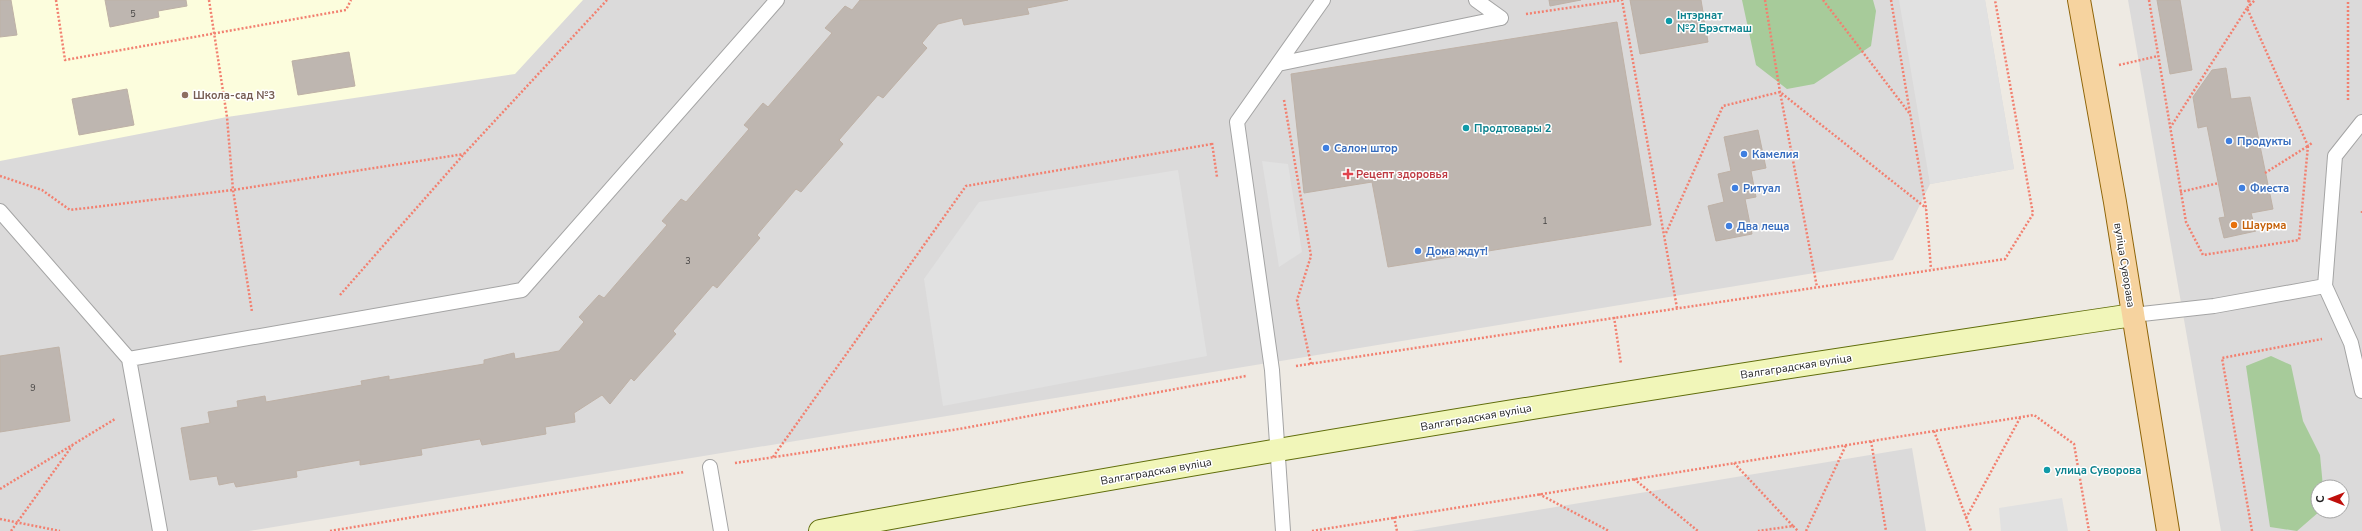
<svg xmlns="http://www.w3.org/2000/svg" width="2362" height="531" font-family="'Nunito Sans',sans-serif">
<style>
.residential{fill:#dbdada;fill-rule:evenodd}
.education{fill:#fcfddd}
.forest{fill:#a7cb9a}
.parking{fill:#e1e1e1}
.building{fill:#beb6b0;stroke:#beb1a6}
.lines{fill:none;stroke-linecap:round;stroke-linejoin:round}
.service-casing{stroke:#a4a4a4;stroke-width:16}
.secondary-casing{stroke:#606d0b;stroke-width:24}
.primary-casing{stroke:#8e6408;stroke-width:24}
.path{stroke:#f28070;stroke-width:2.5;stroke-dasharray:2 2;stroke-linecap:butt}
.service{stroke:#fff;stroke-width:14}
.secondary{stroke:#f1f6b9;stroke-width:22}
.primary{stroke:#f6d39f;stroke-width:22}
.culture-dot{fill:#0f9aa8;stroke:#fff;stroke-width:1.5}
.education-dot{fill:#8d6e63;stroke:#fff;stroke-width:1.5}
.shop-dot{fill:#3f7fe0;stroke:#fff;stroke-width:1.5}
.health-dot{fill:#e0444e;stroke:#fff;stroke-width:1.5}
.food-dot{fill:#e8710a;stroke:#fff;stroke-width:1.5}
.labels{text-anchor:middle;stroke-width:3;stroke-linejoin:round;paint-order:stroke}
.number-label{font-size:9px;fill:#454342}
.culture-label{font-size:11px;font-weight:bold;fill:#0d838f;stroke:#fff;text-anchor:start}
.education-label{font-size:11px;font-weight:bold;fill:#785e54;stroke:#fff;text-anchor:start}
.shop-label{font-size:11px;font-weight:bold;fill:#366cbe;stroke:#fff;text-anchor:start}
.health-label{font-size:11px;font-weight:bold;fill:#be3a42;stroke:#fff;text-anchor:start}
.food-label{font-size:11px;font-weight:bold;fill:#c56008;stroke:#fff;text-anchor:start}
.street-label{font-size:11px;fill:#1d1d1d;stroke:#fff}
</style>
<rect width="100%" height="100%" fill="#eeeae3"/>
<path class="residential" d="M0 0H1985L2014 169 1930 184 1893 260 249 531H0Z
M2128 0H2362V531H2221ZM2318 487H2342V511H2318Z
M1912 448 1926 531H1411Z"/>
<path class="education" d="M0 0H583L515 74 227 117 0 161Z"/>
<path class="forest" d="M1742 0H1873L1876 11 1871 46 1814 84 1787 89 1756 65Z
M2271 356 2291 365 2303 421 2320 455 2323 487H2318V511H2320L2297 531 2270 527 2246 366Z"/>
<path class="parking" d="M1899 0H1985L2014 169 1930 184Z
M1262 161 1288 164 1302 252 1279 267Z
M1178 170 1207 356 943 406 924 279 979 202Z
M2062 498 2068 531H2001L1999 508Z"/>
<path class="building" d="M0 0H11L17 35 0 37Z
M105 0H186L187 6 158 11 159 17 110 27Z
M860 0H1068L1027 8 1029 14 964 25 962 18 938 24 922 43 927 48 883 98 878 95 839 140 843 144 801 192 796 189 757 235 760 238 717 288 713 285 673 331 676 334 634 381 631 378 610 404 602 395 574 413 575 422 545 427 546 434 482 445 480 439 421 449 422 455 360 465V460L296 471 297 477 236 487 234 482 219 485 217 476 190 480 181 428 210 423 208 412 238 407 237 401 265 396 266 402 362 385 361 381 389 376V380L484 364V360L514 353 515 359 559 351 584 322 579 317 588 307 599 295 604 298 667 225 662 221 681 199 686 202 749 129 744 125 763 103 768 107 832 33 825 28 845 6 852 10Z
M1549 0H1581L1550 6Z
M1630 0H1701L1708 42 1640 54Z
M2157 0H2180L2192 70 2170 74Z
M1617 22 1651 225 1388 267 1372 182 1304 193 1291 74Z
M349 52 355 86 298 95 292 61Z
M2226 68 2231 99 2250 97 2273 209 2251 213 2256 231 2224 238 2219 218 2225 217 2207 126 2198 128 2193 97 2212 70Z
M127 89 134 125 79 135 72 99Z
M1758 130 1766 168 1751 171 1756 197 1745 199 1752 234 1716 241 1708 206 1724 202 1718 174 1731 171 1724 137Z
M59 347 70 421 0 432V356Z"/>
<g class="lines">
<g class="service-casing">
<path id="service" d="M1476 0 1501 18
M1278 64 1501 18
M0 211 129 359 160 531
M2325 286 2351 343 2362 391
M2133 315 2214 306 2325 286 2335 156 2362 122
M129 359 522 290 777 0
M710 467 721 531
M1283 531 1272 370 1237 122 1323 0"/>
</g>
<g class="secondary-casing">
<path id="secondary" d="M820 531C1257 450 1695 380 2133 315"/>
</g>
<g class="primary-casing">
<path id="primary" d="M2079 0 2115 202 2168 531"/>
</g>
<path class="path" d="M56 0 65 60 346 10 351 0
M209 0 227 117 233 190 252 312
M1765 0 1780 92 1817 287
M1823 0 1910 114
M1891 0 1926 208 1931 269
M2149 0 2186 222 2203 255 2299 240 2308 146
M2248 0 2250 5 2249 0
M2247 8 2255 0
M1526 14 1622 0 1677 308
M2119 65 2158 56
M1284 100 1311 256 1297 300 1311 364
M2348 100V0
M2170 128 2247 8 2308 146 2313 142
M1212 143 1217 177
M2265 173 2308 146
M0 176 42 190 70 210 233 190 464 154
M2180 192 2219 183
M2362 211V215
M1666 233 1723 106 1780 92 1926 208
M340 295 464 154 607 0
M1614 317 1621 364
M1296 366 2005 259 2033 214 1995 0
M1934 431 1971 531
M1871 441 1886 531
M773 457 966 186 1212 144
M735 463 959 429 1246 376
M1734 463 1793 526 1758 531
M1634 479 1698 531
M0 489 115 419
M1539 494 1609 531
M1394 517 1397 531
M1966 518 2020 418
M0 519 60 531
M1793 526 1798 531
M11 531 72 446
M330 531 684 472
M1312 531 2034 415 2074 444 2089 531
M1806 531 1846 445
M2252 531 2222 358 2322 339"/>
<use href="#service" class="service"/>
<use href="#secondary" class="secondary"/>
<use href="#primary" class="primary"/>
</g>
<g class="culture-dot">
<circle cx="1669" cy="21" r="4"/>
<circle cx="1466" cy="128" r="4"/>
<circle cx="2047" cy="470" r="4"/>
</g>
<circle class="education-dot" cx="185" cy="95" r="4"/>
<g class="shop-dot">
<circle cx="2229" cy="141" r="4"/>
<circle cx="1326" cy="148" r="4"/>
<circle cx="1744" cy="154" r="4"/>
<circle cx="1735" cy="188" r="4"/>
<circle cx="2242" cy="188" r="4"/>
<circle cx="1729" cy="226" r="4"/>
<circle cx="1418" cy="251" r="4"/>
</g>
<path class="health-dot" d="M1346 168h4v4h4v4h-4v4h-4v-4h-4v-4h4z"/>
<circle class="food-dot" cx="2234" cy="225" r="4"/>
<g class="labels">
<g class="number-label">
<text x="133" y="17">5</text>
<text x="1545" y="224">1</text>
<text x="688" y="264">3</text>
<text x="33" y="391">9</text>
</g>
<g class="culture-label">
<text x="1677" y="19">Інтэрнат<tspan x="1677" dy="13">№2 Брэстмаш</tspan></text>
<text x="1474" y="132">Продтовары 2</text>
<text x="2055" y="474">улица Суворова</text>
</g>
<g class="education-label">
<text x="193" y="99">Школа-сад №3</text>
</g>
<g class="shop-label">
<text x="2237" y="145">Продукты</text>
<text x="1334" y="152">Салон штор</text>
<text x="1752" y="158">Камелия</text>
<text x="1743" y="192">Ритуал</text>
<text x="2250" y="192">Фиеста</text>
<text x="1737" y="230">Два леща</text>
<text x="1426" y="255">Дома ждут!</text>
</g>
<g class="health-label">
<text x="1356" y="178">Рецепт здоровья</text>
</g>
<g class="food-label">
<text x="2242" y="229">Шаурма</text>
</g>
<g class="street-label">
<text transform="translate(2125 265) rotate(81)" y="4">вуліца Суворава</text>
<text transform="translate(1796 366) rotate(-9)" y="4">Валгаградская вуліца</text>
<text transform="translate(1476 417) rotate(-10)" y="4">Валгаградская вуліца</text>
<text transform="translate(1156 471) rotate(-10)" y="4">Валгаградская вуліца</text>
</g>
</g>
<g transform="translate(2330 499) rotate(270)"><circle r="19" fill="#ffffff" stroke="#a5a5a5"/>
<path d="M0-3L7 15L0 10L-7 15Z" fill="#bf0f0b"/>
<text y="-6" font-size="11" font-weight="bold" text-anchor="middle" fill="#1d1d1d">С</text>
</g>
</svg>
